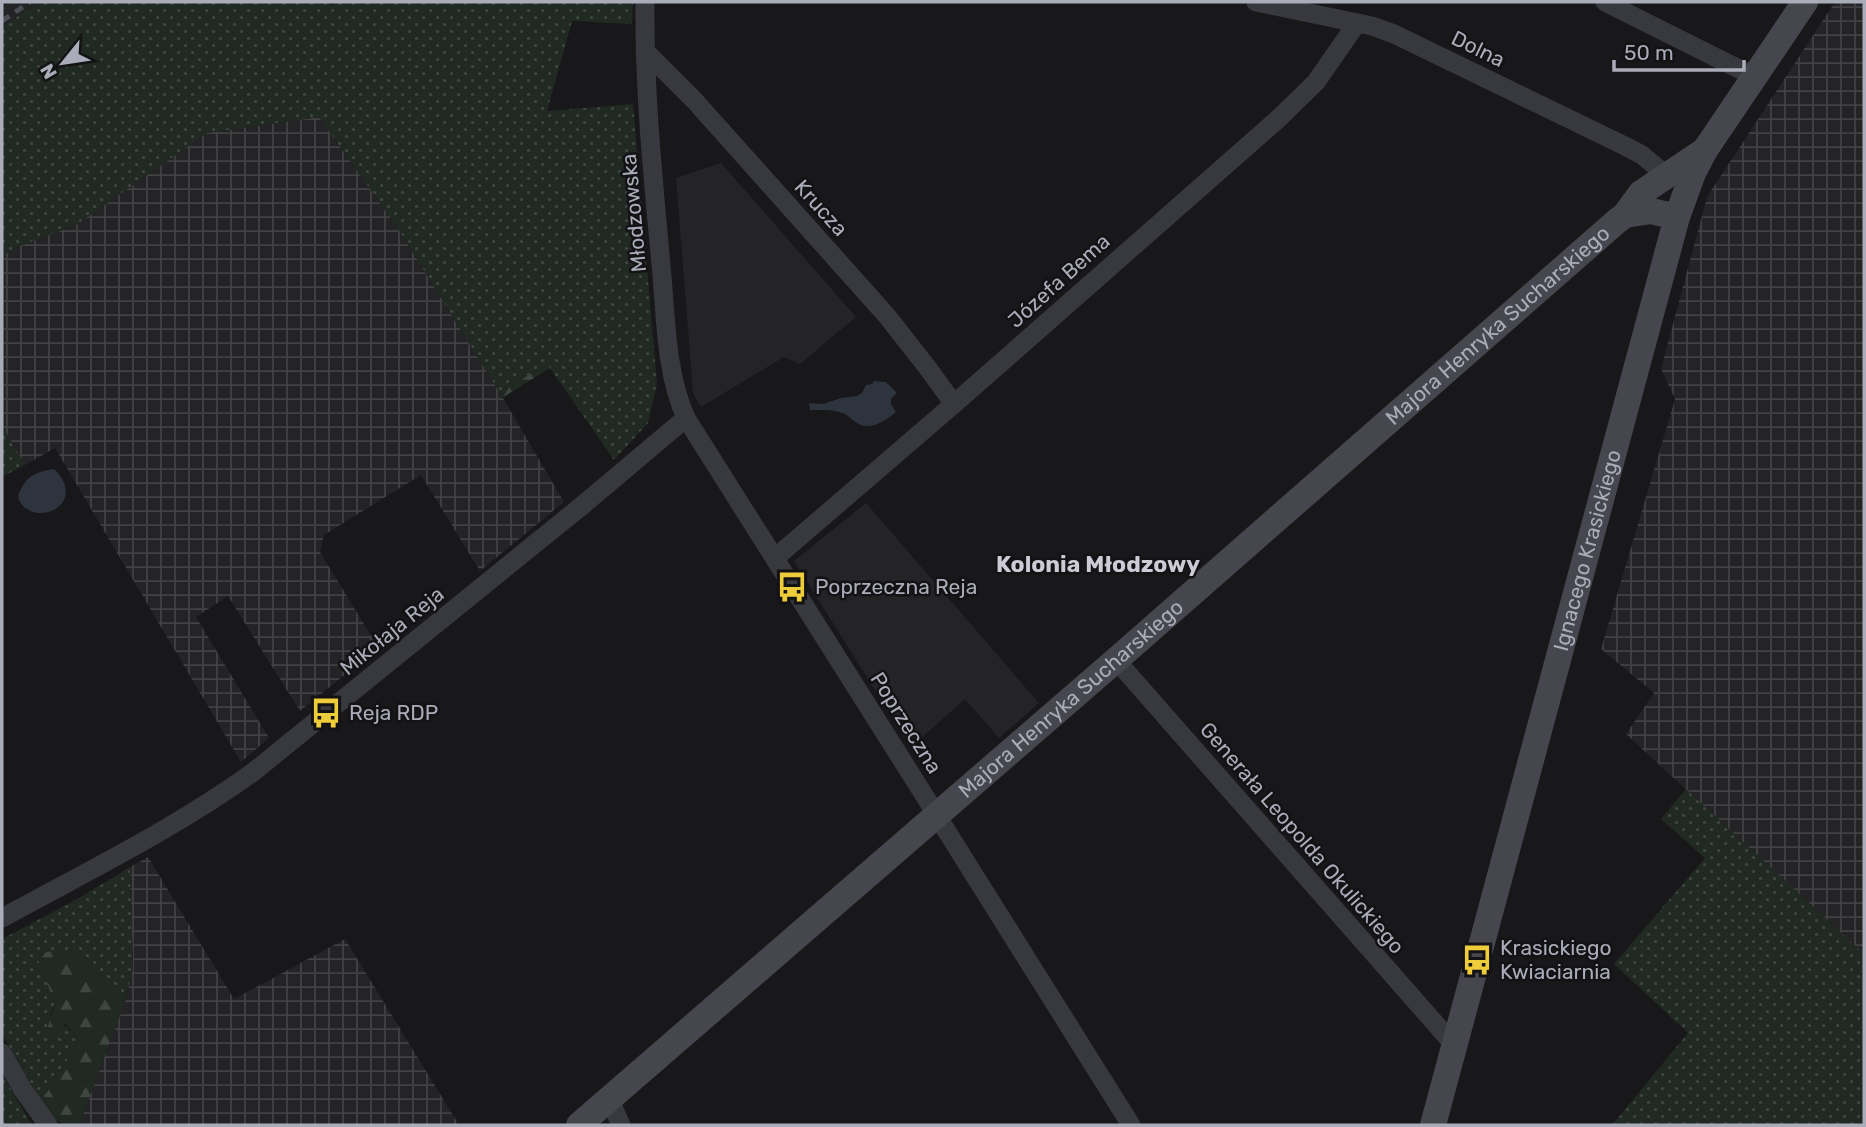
<svg xmlns="http://www.w3.org/2000/svg" width="1866" height="1127" font-family="Rubik,sans-serif">
<style>
.built{fill:#242326}
.industrial{fill:url(#industrial-grid)}
.grass{fill:url(#grass-dots)}
.forest{fill:url(#forest-firs)}
.water{fill:#2d343d}
.lines{fill:none;stroke-linecap:round;stroke-linejoin:round}
.street{stroke:#38393e;stroke-width:19}
.secondary{stroke:#46474e;stroke-width:26}
.rail{stroke:#4d4e55;stroke-width:5;stroke-dasharray:9 7;stroke-linecap:butt}
.labels{text-anchor:middle;stroke-width:5;stroke-linejoin:round;paint-order:stroke}
.street-label{font-size:21px;fill:#aaacb9;stroke:#131214}
.poi-label{font-size:21px;fill:#aaacb9;stroke:#131214;text-anchor:start}
.neighbourhood-label{font-size:23px;font-weight:bold;fill:#cbccd5;stroke:#131214}
</style>
<defs>
<pattern id="industrial-grid" width="8" height="8" patternUnits="userSpaceOnUse" patternTransform="scale(1.75)"><rect width="8" height="8" fill="#242326"/><path d="M0 4h8M4 0v8" fill="none" stroke="#414043"/></pattern>
<pattern id="grass-dots" width="8" height="8" patternUnits="userSpaceOnUse" patternTransform="scale(1.75)"><rect width="8" height="8" fill="#212923"/><path d="M2 2h.1M6 6h.1" fill="none" stroke="#3f4541" stroke-width="1.8" stroke-linecap="round"/></pattern>
<pattern id="forest-firs" width="22" height="20" patternUnits="userSpaceOnUse" patternTransform="scale(1.75)"><rect width="22" height="20" fill="#212923"/><path d="M5 1l3.5 6h-7zM16 11l3.5 6h-7z" fill="#3f4541"/></pattern>
</defs>
<rect width="100%" height="100%" fill="#181719"/>
<path class="built" d="M2 2H40L2 26Z
M721 163 856 317 800 364 784 357 701 407 693 393 676 178Z
M866 503 1039 703 999 738 965 699 911 747 794 561Z"/>
<path class="industrial" d="M1835 2H1864V954L1626 734 1654 693 1601 649 1675 399 1661 369 1707 197Z
M319 117 397 227 500 393 564 502 480 571 421 475 324 535 320 552 373 639 385 642 300 711 228 596 196 617 269 738 241 762 55 448 25 465 2 426V256L17 247 76 225 207 133Z
M148 857 234 999 345 939 459 1125H79L125 1002 133 968 130 867Z"/>
<path class="grass" d="M40 2H328L331 5 337 2H633L632 24 572 21 547 111 633 104 657 384 648 423 614 460 547 364 500 393 397 227 319 117 207 133 76 225 17 247 2 256V26Z
M2 426 25 465 2 477Z
M1686 789 1864 954V1125H1612L1688 1033 1614 964 1705 858 1661 819Z
M130 867 133 968 125 1002 106 978 100 977 71 950 44 976 55 1003 50 1015 75 1033 77 1044 42 1103 2 1034V939L79 898Z
M2 1074 32 1125H2Z"/>
<path class="forest" d="M547 364 550 368 502 398 500 393Z
M71 950 100 977H106L125 1002 79 1125C58 1125 54 1120 42 1103L47 1092 77 1044 75 1033 64 1023 52 1035 46 1033 55 1003 44 976 36 966 46 952Z"/>
<path class="water" d="M874 381 886 382 896 392V394L891 399V404L896 412C887 420 870 431 859 424 854 422 850 417 845 414 835 409 821 410 810 410L809 403 823 404 841 398 857 396 862 393 866 385 872 384Z
M54 469C87 501 43 526 23 506 17 499 17 495 22 487 29 474 40 471 54 469Z"/>
<g class="lines">
<path class="street" d="M645 2C644 90 653 177 661 265 666 315 665 371 686 418L919 787 1131 1125
M1256 2 1372 26 1394 34 1625 146 1642 155 1666 175
M1605 2 1755 77
M645 51 694 100 887 316 927 367 954 404
M775 558 954 404 1277 120 1316 82 1357 23
M1116 660 1455 1046
M2 918C86 872 174 829 252 773L584 504 686 418
M2 1053 23 1090 48 1125
M609 1098 621 1125"/>
<g class="secondary">
<path d="M1625 215 1651 211 1677 217"/>
<path id="s1" d="M579 1125 1116 660 1617 221 1625 215 1641 193 1705 150"/>
<path id="s2" d="M1433 1125 1677 217 1693 173 1705 150 1805 2"/>
</g>
<path class="rail" d="M2 21 30 2"/>
</g>
<defs>
<g id="bus-bare" transform="scale(2.415)"><path d="M-5-6H5V4H4V6H2V4H-2V6H-4V4H-5ZM-3.5-4V0h7V-4ZM-3.5 1.2v1.5H-2V1.2ZM2 1.2v1.5H3.5V1.2Z" fill="#efcd3a" stroke="#131214" stroke-width="2.5" paint-order="stroke"/></g>
</defs>
<g fill-rule="evenodd">
<use href="#bus-bare" x="792" y="587"/>
<use href="#bus-bare" x="326" y="713"/>
<use href="#bus-bare" x="1477" y="960"/>
</g>
<g class="labels">
<g class="street-label">
<text transform="translate(1478 49) rotate(26)" y="7">Dolna</text>
<text transform="translate(821 208) rotate(48)" y="7">Krucza</text>
<text transform="translate(634 213) rotate(-95)" y="7">Młodzowska</text>
<text transform="translate(1059 281) rotate(-42)" y="7">Józefa Bema</text>
<text dy="7" stroke="none"><textPath href="#s1" startOffset="1218">Majora Henryka Sucharskiego</textPath></text>
<text dy="7" stroke="none"><textPath href="#s2" startOffset="595">Ignacego Krasickiego</textPath></text>
<text transform="translate(392 631) rotate(-39)" y="7">Mikołaja Reja</text>
<text dy="7" stroke="none"><textPath href="#s1" startOffset="651">Majora Henryka Sucharskiego</textPath></text>
<text transform="translate(906 723) rotate(58)" y="7">Poprzeczna</text>
<text transform="translate(1302 838) rotate(49)" y="7">Generała Leopolda Okulickiego</text>
</g>
<g class="poi-label">
<text x="815" y="594">Poprzeczna Reja</text>
<text x="349" y="720">Reja RDP</text>
<text x="1500" y="955">Krasickiego<tspan x="1500" dy="24">Kwiaciarnia</tspan></text>
</g>
<g class="neighbourhood-label">
<text x="1098" y="572">Kolonia Młodzowy</text>
</g>
</g>
<rect width="1866" height="1127" fill="none" stroke="#aaacb9" stroke-width="7"/>
<g transform="translate(63 63) rotate(240)" stroke="#131214" stroke-width="5" paint-order="stroke">
<path d="M0-5L12 26L0 18L-12 26Z" fill="#aaacb9"/>
<text y="-10" font-size="19" font-weight="bold" text-anchor="middle" fill="#aaacb9">N</text>
</g>
<path d="M1614 60v10h130v-10" fill="none" stroke="#aaacb9" stroke-width="3.5"/>
<text x="1624" y="60" font-size="21" fill="#aaacb9" stroke="#131214" stroke-width="5" paint-order="stroke">50 m</text>
</svg>
